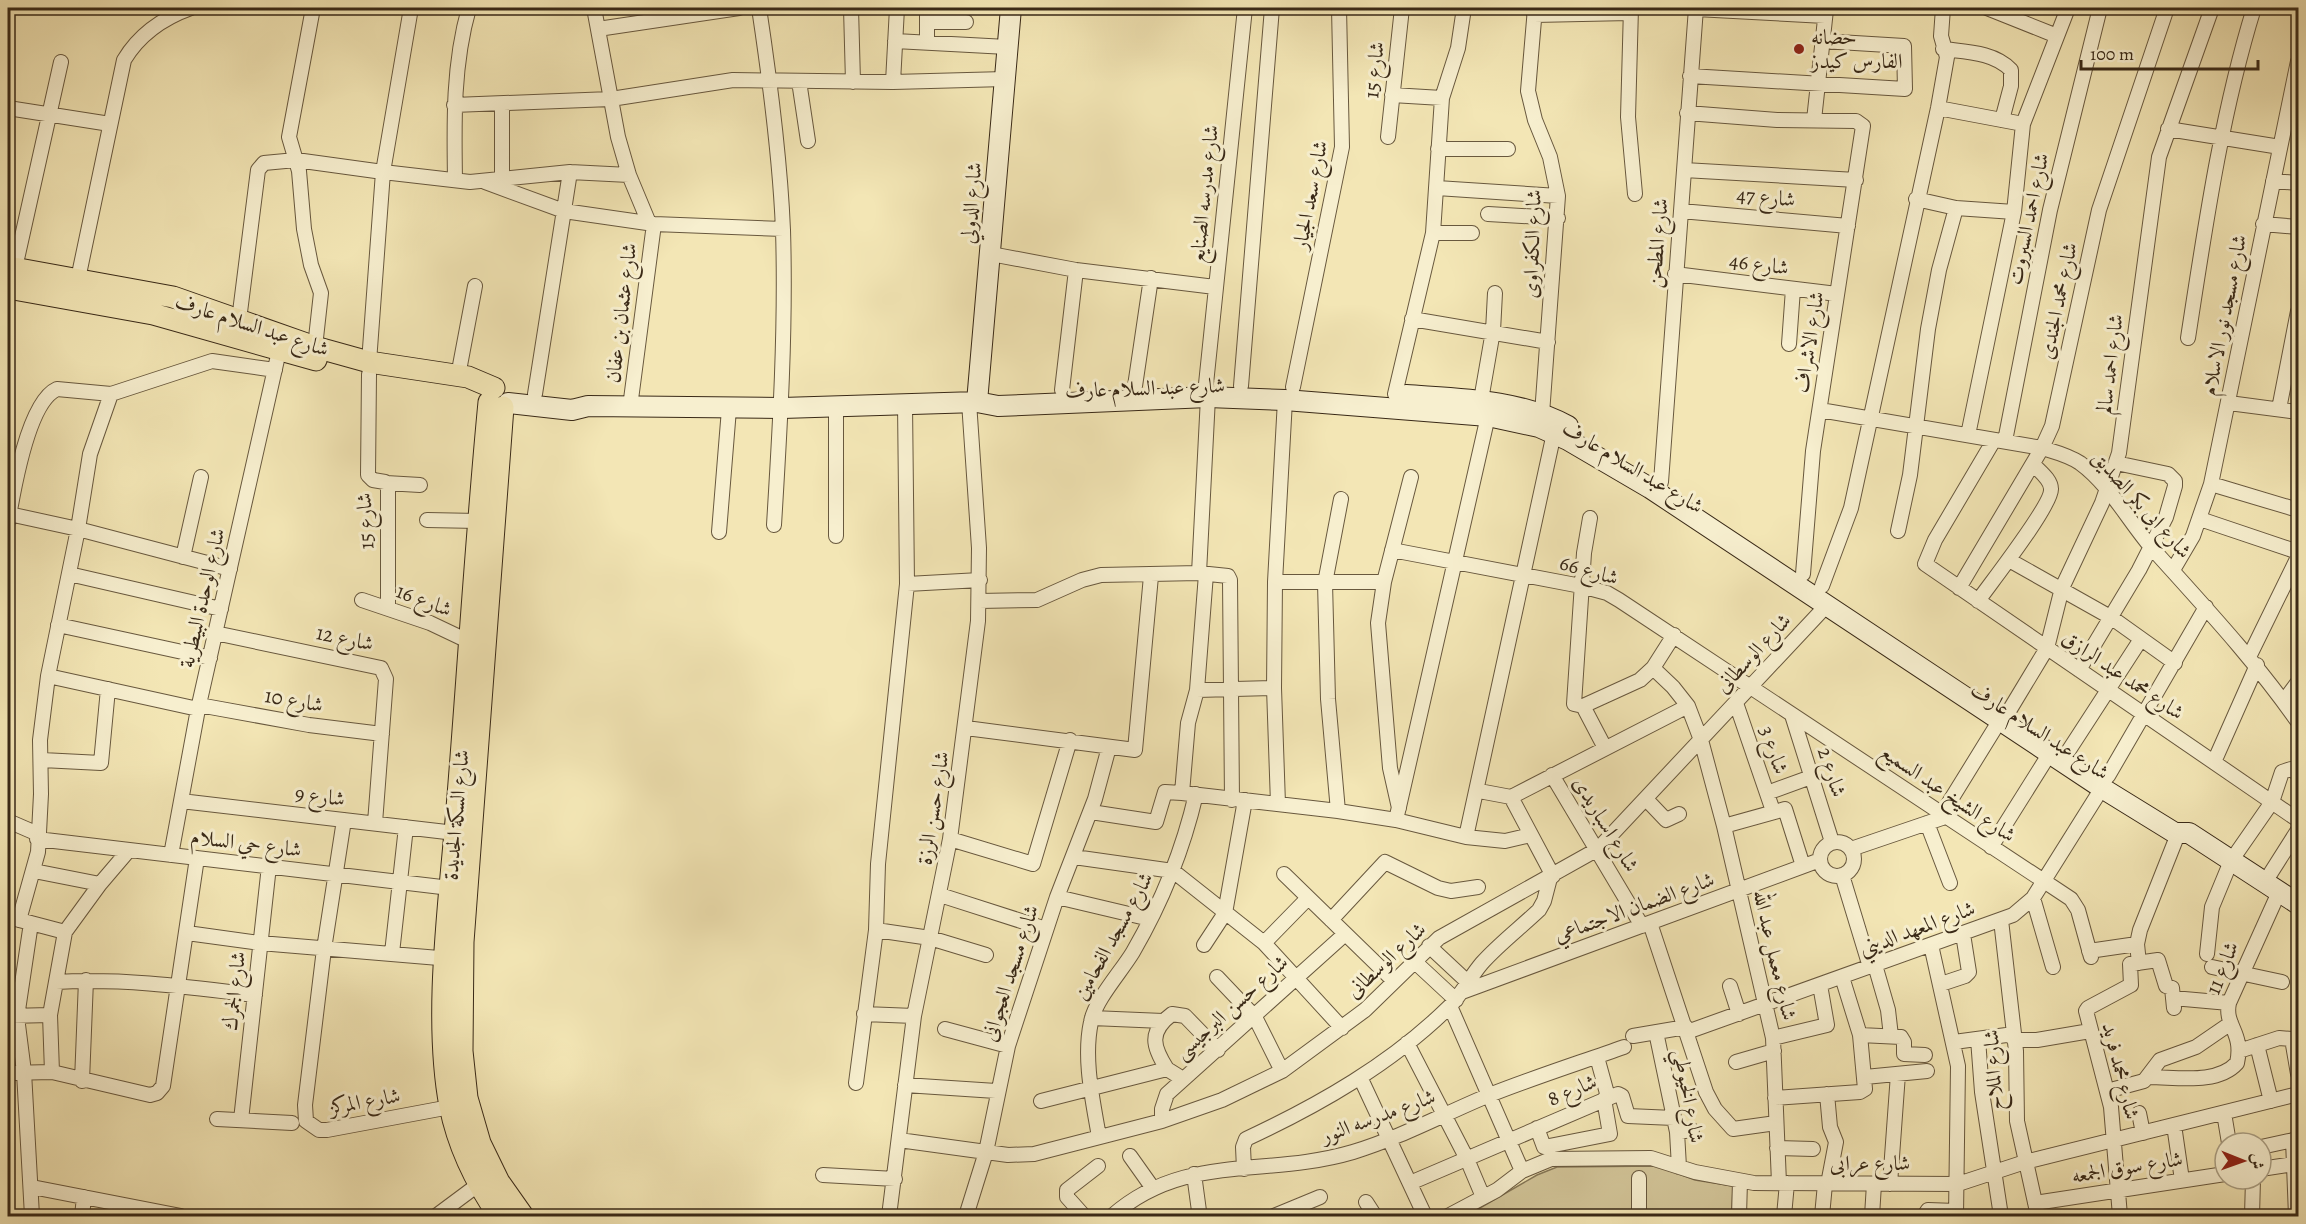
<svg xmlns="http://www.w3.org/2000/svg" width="2306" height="1224" font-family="Alegreya,Amiri,serif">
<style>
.green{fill:#d3c69a;stroke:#867858;stroke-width:1.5}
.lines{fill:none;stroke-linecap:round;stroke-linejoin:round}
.street-casing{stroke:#68583e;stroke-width:16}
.secondary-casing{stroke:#392917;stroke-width:22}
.primary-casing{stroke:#392917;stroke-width:23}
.street{stroke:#f7efcf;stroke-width:14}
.secondary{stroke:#f7efcf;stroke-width:20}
.primary{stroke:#f3e6b5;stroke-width:21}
.poi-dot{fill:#8f2418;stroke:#f7efcf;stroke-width:2}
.labels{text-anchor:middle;stroke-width:6;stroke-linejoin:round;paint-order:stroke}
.poi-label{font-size:21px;fill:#392917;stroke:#f7efcf;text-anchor:start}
.street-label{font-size:21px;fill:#392917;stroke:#f7efcf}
</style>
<rect width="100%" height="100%" fill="#f3e6b5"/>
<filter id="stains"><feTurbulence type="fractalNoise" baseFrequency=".00333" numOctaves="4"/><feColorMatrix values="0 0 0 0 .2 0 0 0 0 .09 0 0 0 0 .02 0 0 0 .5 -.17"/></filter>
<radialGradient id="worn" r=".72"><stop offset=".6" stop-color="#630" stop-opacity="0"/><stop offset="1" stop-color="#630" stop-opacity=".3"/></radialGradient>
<path class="green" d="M1659 1166 1695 1180 1733 1186 1732 1216H1466L1537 1175 1557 1167Z"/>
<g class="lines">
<g class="street-casing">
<path id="street" d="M313 8 289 137 299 171 304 229 311 265 321 293 315 347
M594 8 618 137 629 175 649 223
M759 8C770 81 780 156 783 230 786 328 780 427 774 525
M851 8 853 82
M1535 8 1528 91 1535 120 1550 157 1558 196 1542 414
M1631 8 1628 117 1635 194
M1987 8 2057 36
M1696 9 1825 16
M1534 15 1630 13
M927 22H966
M598 29 739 8
M895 41 1007 47
M927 42V8
M1943 49C1966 52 1994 52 2011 70V86L2002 120
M1690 76 1905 89 1904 46 1822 41
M799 81 808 141
M893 82 897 8
M1392 95 1442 98
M502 104V177
M454 105 611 99 733 80 893 82 1005 79
M8 108 110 124
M1938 108 2023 124
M1687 113 1777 120 1856 121 1863 126 1813 451 1803 574
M1814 120 1826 10
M2168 129 2280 147
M1388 137 1402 8
M1438 149H1508
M1684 170 1856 180
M455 179C454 121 453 64 469 8
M2273 181 2298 183
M485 182 564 211 654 224 783 229
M1437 188 1558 196
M1916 199 1956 208 2014 212
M1681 211 1848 226
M1488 214 1558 218
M2263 224 2298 227
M1433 233H1472
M991 254 1076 270 1215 287
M15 268 61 62
M1675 274 1837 294
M78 279 124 60C139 35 163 18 191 8
M1412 319 1548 342
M239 320 258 170 264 163 296 160 383 172 411 8
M2188 338C2205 228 2221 115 2254 8
M1789 344 1793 289
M369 362 383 172 470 182 570 172 629 175
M369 374 368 475 373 480 385 482 388 488V608
M458 376 475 286
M1206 384 1245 8
M1135 386 1151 278
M1241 386 1272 8
M1293 387 1342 147 1339 8
M1062 390 1076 270
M535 394 570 172
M1395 394 1433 233 1442 98 1458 48 1464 8
M1481 400 1493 331 1495 293
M2229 403 2298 412
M630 407 654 224
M2279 409 2298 311
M1820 410 2042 448C2055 452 2068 455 2080 463 2109 484 2128 520 2151 547 2202 604 2254 659 2298 722
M1968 435 2014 212 2023 124 2068 8
M1994 440 1935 540 1925 564 2298 820
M2005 441 2050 210 2100 8
M1661 482 1696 8
M386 483 420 485
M2211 484 2298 510
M9 514 78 529 230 569
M1590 518 1584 553 1574 704 1583 706 1640 680 1653 668 1674 635
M2200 519 2298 552
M427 520 478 521
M8 522C13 492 28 402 57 389L111 394
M1898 531 1910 475 1928 329 1939 270 1956 208
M719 532 729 409
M836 536V407
M1392 550 1581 586 1607 593 1619 600 2071 899 2078 910 2091 957
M183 557 201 477
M2009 560 2112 618 2175 663
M2173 570 2193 536 2211 484 2298 61
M1199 573 1208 397
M69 574 221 609
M1206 574 1197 690 1188 723 1182 793 1338 811 1396 820 1466 837 1554 433
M1275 582H1384
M907 584 980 580
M1822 586 1851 508 1938 108 1947 57 1941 36 1943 8
M1959 588 2042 448 2052 426 2099 210 2167 8
M362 600 430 623 470 642
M979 601 1037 600 1082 580 1101 575 1199 573 1228 576 1230 580 1232 800
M1978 601C1990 584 2052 505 2051 489 2051 479 2039 471 2033 464
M58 625 210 658
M215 633 381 668 386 679 375 823
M2250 655 2298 557
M1653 668 1673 687 1688 706 1701 740 1724 826 1773 1038 1779 1183
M2079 670 2139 570 2166 517 2175 486V481L2168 474 2116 463
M48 676 198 709
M1197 690 1274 688
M2284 701 2298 682
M1736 703 1773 811
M199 705 309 725 382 734
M1583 706 1605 748
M2009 711 2047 648 2062 588 2102 503 2119 453 2159 157 2212 8
M1792 715 1832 842
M966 728 1135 750 1151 576
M2069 750 2141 639
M42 760 101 763 108 689
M2214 762 2257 665
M1552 775 1642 926
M2108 776 2206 607
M1479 791 1511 797 1688 706
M1767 793 1811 777
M1511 797 1553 876
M1646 799 1666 820 1679 814
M181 801 455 833
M1278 804 1274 688 1275 582 1285 400
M1399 808 1390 768 1378 623 1384 582 1411 477
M1338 811 1328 699 1325 583 1341 499
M1091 812 1156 822 1165 792 1182 793
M1942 814 2000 720
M344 820 324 949 305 1105 306 1121 319 1130H327L450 1107
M1396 820 1488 416
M8 821 38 834
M1927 823 1950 883
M1724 826 1785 809 1803 866
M1466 837 1505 841 1531 835
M37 839 450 888
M950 839 1033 864 1070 740
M1820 859a17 17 0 1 1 34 0a17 17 0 1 1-34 0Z
M1991 847 2050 753
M1851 849 1945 817
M171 855 198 709 279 351
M1074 857 1173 871 1264 943 1342 1028
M34 871 100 884
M1284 874 1394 981
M1842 875 1870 967
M2265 882 2298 830
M940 895 1046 929
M1057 897 1150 919
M2033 898 2053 967
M8 917 65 932
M19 920 38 852 41 794 40 740 48 676 78 529 90 454 111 394 212 361 275 370
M1331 920 1385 862 1438 888 1451 891 1478 887
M2001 920 2016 1051 2017 1121 2038 1216
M31 923 17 1017 24 1072 32 1216
M1650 923 1706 1092 1715 1109 1733 1129 1776 1123
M876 930 930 938 986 955
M187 933 260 943 451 959
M1264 943 1308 898
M1204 945 1225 913 1245 800
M1931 945 1958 1066 1956 1216
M1429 946 1473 987
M2089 951 2137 944
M392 953 406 827
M2207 954 2212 907 2231 861 2272 802 2282 772 2291 769 2298 774
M1414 961 1456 1000
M2139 963 2137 944 2140 930 2178 834
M1875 965 1888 1010 1891 1036
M2212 967 2282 982
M1217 977 1255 1017 1282 1071
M56 982C122 978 189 987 255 995
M1941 984 1965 976 1969 972 1963 934
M1730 986 1739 1014
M1462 992 1820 860
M2173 998 2229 1003
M1450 1006 1522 1171
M864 1014 914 1016
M50 1015 52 1072
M8 1016 50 1015 65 932 100 884 129 850
M1092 1018 1163 1021
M945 1029 1008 1046
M1656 1032 1677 1132 1679 1167
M1687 1032 2013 915 2033 898 2102 788
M1860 1035 1901 1037 1904 1042V1054L1925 1055
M1633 1036 1686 1027
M1773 1038 1827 1025 1820 985
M1978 1039 1982 1092 2001 1216
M2014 1040H2037L2090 1031
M1954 1042 2014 1034
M1407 1043 1467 1159 1483 1197
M2257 1045 2271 1101
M2239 1051 2279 1038 2292 1039 2298 1074
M1597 1057 1608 1097
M1736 1062 1774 1051
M1167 1069C1153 1047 1148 1032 1172 1014L1185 1016 1218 1050
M8 1073 52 1072 150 1095 157 1093 163 1086 197 858
M1360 1077 1425 1216
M1865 1077 1927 1071
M2149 1077C2177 1077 2217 1085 2237 1063 2244 1032 2224 1026 2229 1003L2279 892
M82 1081 86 980
M856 1083 876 930 878 864 907 584 905 404
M905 1085 996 1091
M2107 1091 2144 1081 2160 1060 2196 1047 2231 1023
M1827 1094 1830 1127 1836 1142 1828 1184
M1775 1098 1860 1092 1865 1089 1860 1035 1842 977
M1041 1101 1167 1069 1183 1079
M2139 1113 2143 1133
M2224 1113 2229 1143
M217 1119 292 1123
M241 1120 269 866
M1162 1121V1109L1167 1094 1345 934
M2174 1125 2182 1180
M1537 1128 1544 1147 1610 1134 1604 1099
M1677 1132 1692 1130
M1099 1137C1093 1101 1083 1059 1091 1022 1095 1000 1121 972 1133 952 1162 902 1183 850 1196 794
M899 1140 1008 1155 1034 1154 1162 1121 1222 1100 1282 1071 1365 1010 1439 938 1598 849 1827 605
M2293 1140 2296 1216
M2261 1147 2298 1139
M1777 1148 1813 1149
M1130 1156 1152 1187
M1244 1169 1243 1147 1246 1139C1319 1105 1391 1064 1449 1007 1462 994 1470 977 1482 963 1499 944 1520 928 1539 910L1544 901 1550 878
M2261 1169 2294 1164
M1194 1174 1199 1211 1196 1216
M823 1175 895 1179
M1639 1178V1216
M1410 1183 1618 1094 1622 1096 1628 1116 1674 1118
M1890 1184 1898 1074
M32 1187 181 1216
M1366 1202 1375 1216
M2035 1203 2225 1174
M82 1216 84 1197
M436 1216 479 1184
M889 1216 914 1016 950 839 978 621 979 548 969 402
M966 1216 986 1152 1008 1046 1057 897 1095 799 1109 747
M1084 1216 1067 1197V1190L1098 1166
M1112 1216C1185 1152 1265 1178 1353 1152 1399 1138 1442 1115 1487 1096 1532 1078 1579 1063 1624 1047
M1274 1216 1320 1197
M1448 1216 1497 1190 1522 1171 1551 1159 1651 1158 1695 1172 1754 1183 1958 1184 2025 1162 2298 1094
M1739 1216 1740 1181
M1784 1216 1787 1183
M1822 1216 1825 1184
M1872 1216 1874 1184
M1924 1216 1928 1210 1956 1211
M2120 1216 2111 1107 2086 1011 2088 1008 2131 985 2130 964 2158 960 2166 986 2172 988 2174 1008
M2252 1216 2253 1179"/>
</g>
<g class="secondary-casing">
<path id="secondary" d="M1406 395C1462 399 1517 399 1568 426
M977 402 1011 8
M508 403 572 410 588 406 782 408 977 402 998 406 1208 397 1285 400 1488 416 1539 427 1568 440 1650 488 2102 788 2175 833H2189L2298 904"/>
</g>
<g class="primary-casing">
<path id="primary" d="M8 267 173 297 315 347 369 362 468 377 494 388
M8 288 153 314 316 360
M489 402C476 537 468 673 457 808 450 900 433 1015 450 1106 458 1146 476 1183 499 1216
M503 407 463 942 462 1051 467 1098 480 1143 499 1182 523 1216"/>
</g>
<use href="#street" class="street"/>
<use href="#secondary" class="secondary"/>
<use href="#primary" class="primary"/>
</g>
<circle class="poi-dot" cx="1799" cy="49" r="6"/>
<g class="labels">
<g class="poi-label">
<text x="1811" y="44">حضانه<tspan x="1811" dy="24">الفارس كيدز</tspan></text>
</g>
<g class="street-label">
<text transform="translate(1374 70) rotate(-84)" y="7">شارع 15</text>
<text transform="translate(1204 194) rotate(-84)" y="7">شارع مدرسه الصنايع</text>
<text transform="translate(1310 195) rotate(-79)" y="7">شارع سعد الجيار</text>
<text transform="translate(1766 197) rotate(5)" y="7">شارع 47</text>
<text transform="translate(971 203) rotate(-85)" y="7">شارع الدولي</text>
<text transform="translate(2028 219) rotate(-78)" y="7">شارع احمد السبروت</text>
<text transform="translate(1657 243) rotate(-85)" y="7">شارع المطحن</text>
<text transform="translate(1532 244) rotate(-88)" y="7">شارع الكفراوى</text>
<text transform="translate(1759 264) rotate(7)" y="7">شارع 46</text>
<text transform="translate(2058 301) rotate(-78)" y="7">شارع محمد الجندى</text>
<text transform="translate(621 313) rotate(-83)" y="7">شارع عثمان بن عفان</text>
<text transform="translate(2224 315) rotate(-79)" y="7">شارع مسجد نور الاسلام</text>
<text transform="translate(252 325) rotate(18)" y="7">شارع عبد السلام عارف</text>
<text transform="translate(1809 342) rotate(-81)" y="7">شارع الاشراف</text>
<text transform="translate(2110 364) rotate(-83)" y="7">شارع احمد سالم</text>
<text transform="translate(1145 388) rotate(-2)" y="7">شارع عبد السلام عارف</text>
<text transform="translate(1633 467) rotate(31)" y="7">شارع عبد السلام عارف</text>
<text transform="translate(2142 504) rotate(48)" y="7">شارع ابى بكر الصديق</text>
<text transform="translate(365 521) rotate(-93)" y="7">شارع 15</text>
<text transform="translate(1589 570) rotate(16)" y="7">شارع 66</text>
<text transform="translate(202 598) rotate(-77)" y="7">شارع الوحدة البيطرية</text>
<text transform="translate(424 600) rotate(21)" y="7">شارع 16</text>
<text transform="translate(345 638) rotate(12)" y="7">شارع 12</text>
<text transform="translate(1753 653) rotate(-47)" y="7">شارع الوسطانى</text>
<text transform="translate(2123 675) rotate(34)" y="7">شارع محمد عبد الرازق</text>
<text transform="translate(294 700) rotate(10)" y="7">شارع 10</text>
<text transform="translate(2040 731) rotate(33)" y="7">شارع عبد السلام عارف</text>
<text transform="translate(1774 750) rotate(71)" y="7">شارع 3</text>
<text transform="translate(1832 772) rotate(72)" y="7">شارع 2</text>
<text transform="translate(1948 793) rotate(34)" y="7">شارع الشيخ عبد السميع</text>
<text transform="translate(320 796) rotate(7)" y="7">شارع 9</text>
<text transform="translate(933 808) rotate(-81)" y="7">شارع حسن الرزة</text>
<text transform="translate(456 815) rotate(-85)" y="7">شارع السكة الجديدة</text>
<text transform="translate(1606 824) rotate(59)" y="7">شارع اسباريدى</text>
<text transform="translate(246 843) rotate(7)" y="7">شارع حي السلام</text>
<text transform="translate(1634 907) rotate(-20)" y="7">شارع الضمان الاجتماعي</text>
<text transform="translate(1917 928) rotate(-20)" y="7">شارع المعهد الديني</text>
<text transform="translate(1113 936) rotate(-61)" y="7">شارع مسجد الفحامين</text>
<text transform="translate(1775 955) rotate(77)" y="7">شارع معمل عبد الله</text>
<text transform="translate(1386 960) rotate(-43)" y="7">شارع الوسطانى</text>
<text transform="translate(2222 968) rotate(-68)" y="7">شارع 11</text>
<text transform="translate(1010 973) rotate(-72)" y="7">شارع مسجد العجوانى</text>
<text transform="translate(234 991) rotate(-84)" y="7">شارع الجمرك</text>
<text transform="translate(1231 1007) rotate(-42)" y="7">شارع حسن البرجيسى</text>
<text transform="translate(1993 1070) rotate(-93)" y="7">شارع الملاح</text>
<text transform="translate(2121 1071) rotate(76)" y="7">شارع محمد فريد</text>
<text transform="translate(1572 1090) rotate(-23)" y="7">شارع 8</text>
<text transform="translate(1689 1096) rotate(80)" y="7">شارع الخيوطي</text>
<text transform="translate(365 1101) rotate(-10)" y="7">شارع المركز</text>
<text transform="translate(1378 1116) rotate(-20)" y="7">شارع مدرسه النور</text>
<text x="1870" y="1170">شارع عرابى</text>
<text transform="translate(2127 1167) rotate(-9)" y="7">شارع سوق الجمعه</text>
</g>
</g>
<rect width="2306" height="1224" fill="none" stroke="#f3e6b5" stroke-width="30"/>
<rect x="9" y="9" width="2288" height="1206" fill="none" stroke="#392917" stroke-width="3"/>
<rect x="15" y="15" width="2276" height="1194" fill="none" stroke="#392917" stroke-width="1.5"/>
<g transform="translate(2243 1161) rotate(91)"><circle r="28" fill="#f7efcf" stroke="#aba085" stroke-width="1.5"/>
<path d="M0-4.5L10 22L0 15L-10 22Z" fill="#8f2418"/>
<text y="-9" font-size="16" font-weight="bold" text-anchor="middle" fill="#392917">ش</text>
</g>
<path d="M2081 60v9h177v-9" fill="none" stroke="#392917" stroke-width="3"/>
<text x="2090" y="60" font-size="18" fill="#392917" stroke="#f7efcf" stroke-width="4.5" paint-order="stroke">100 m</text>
<rect width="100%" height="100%" filter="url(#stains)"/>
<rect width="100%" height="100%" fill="url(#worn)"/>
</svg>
